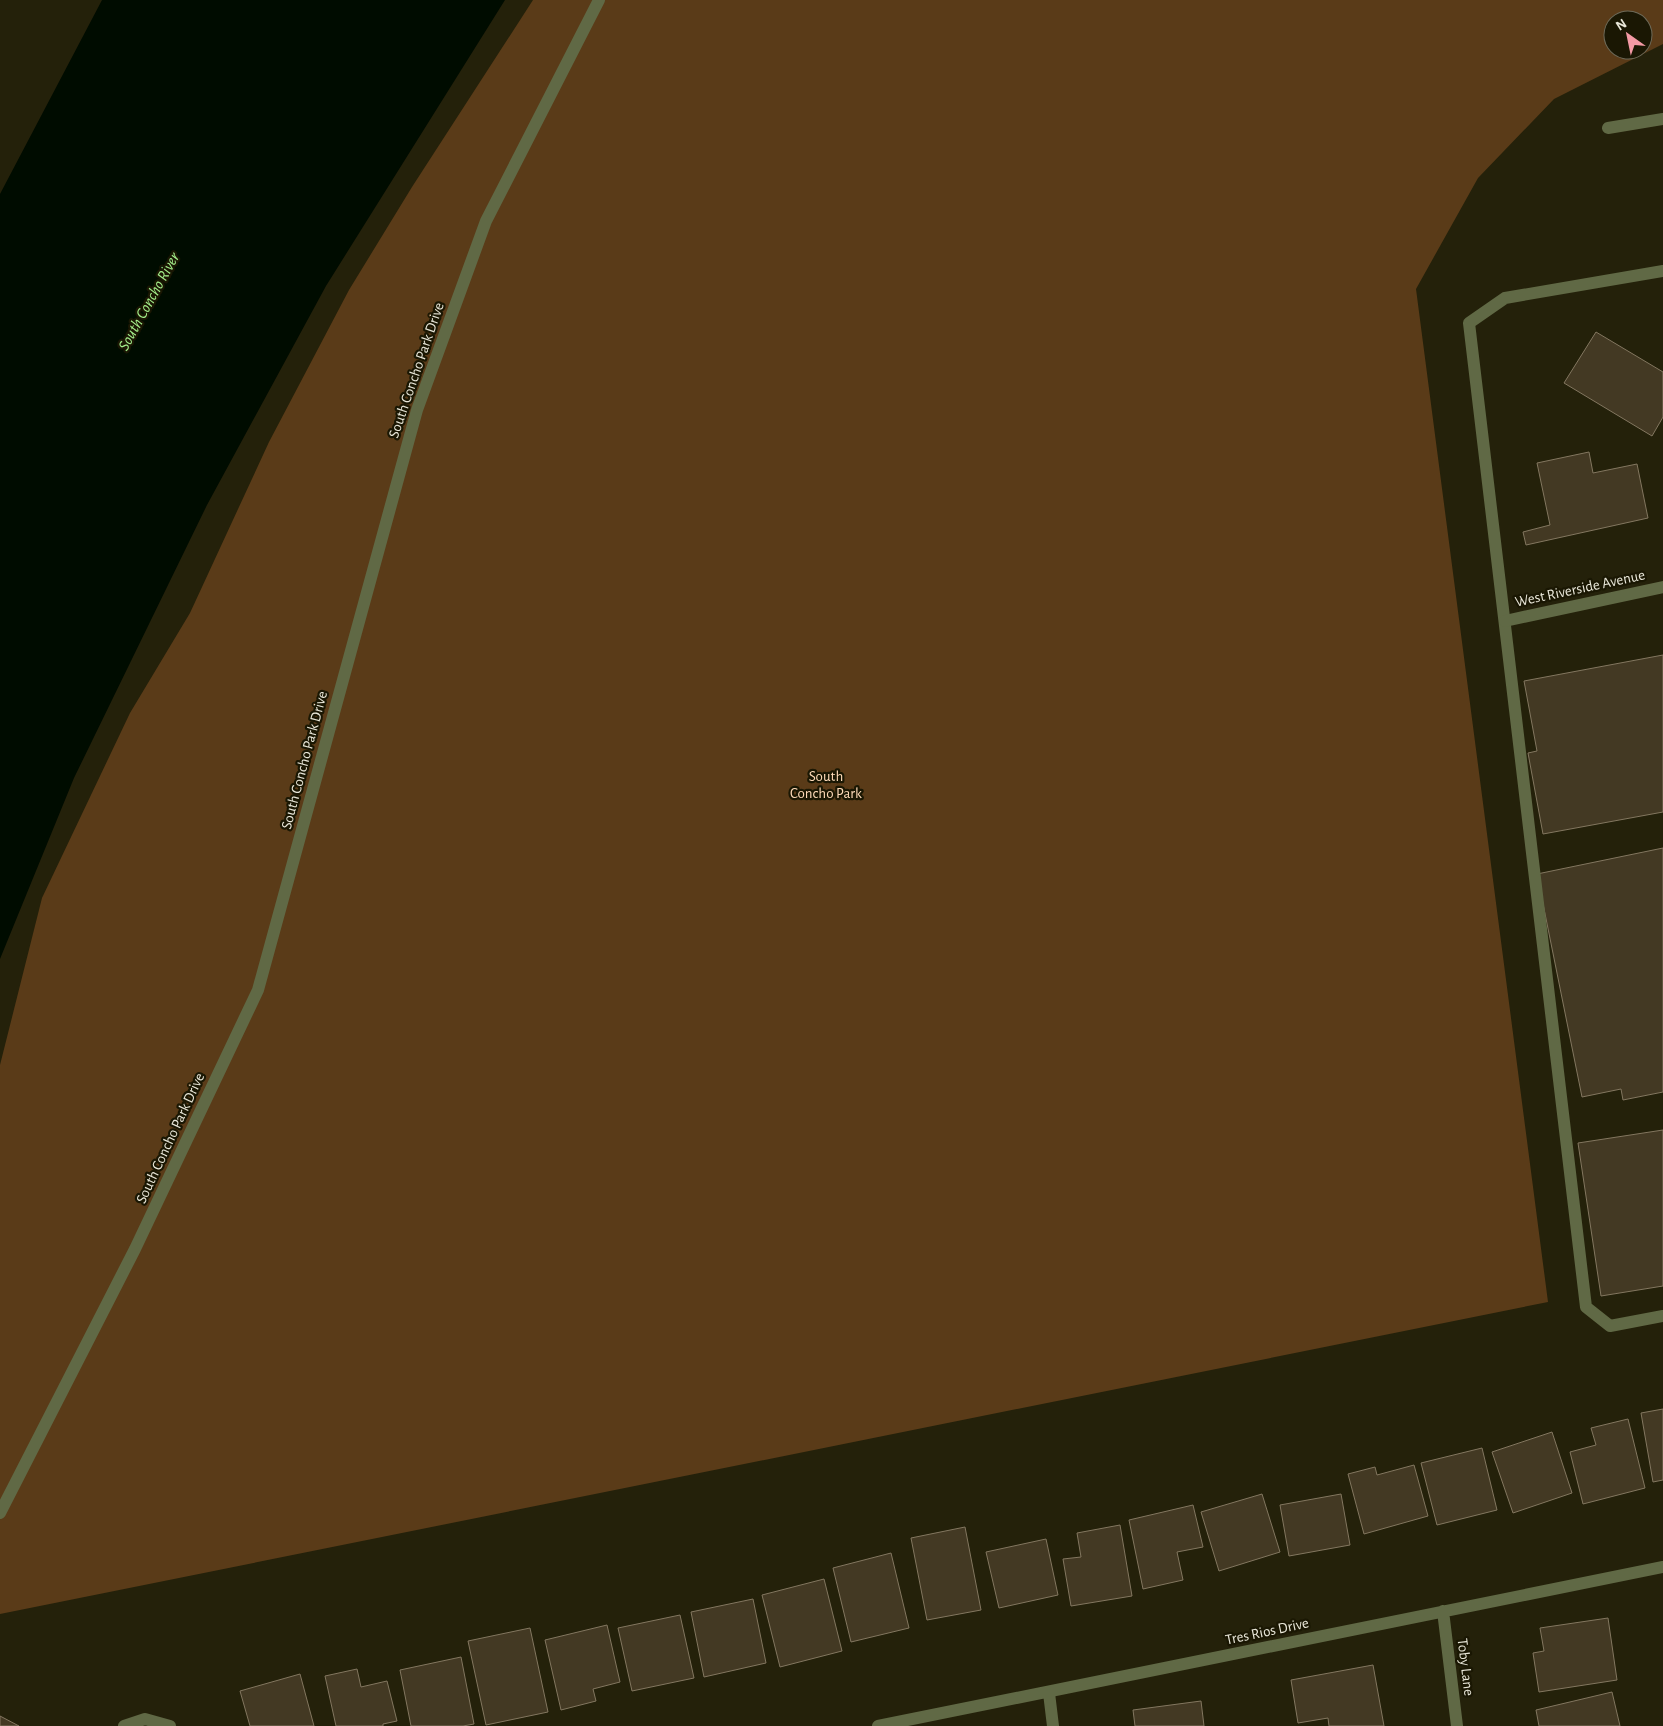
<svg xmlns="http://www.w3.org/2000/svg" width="1663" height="1726" font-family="'Alegreya Sans',sans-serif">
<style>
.green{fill:#5a3b18;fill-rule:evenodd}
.water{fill:#000c00}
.building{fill:#433923;stroke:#837760}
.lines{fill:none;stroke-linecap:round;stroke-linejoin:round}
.service{stroke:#606945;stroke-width:12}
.minor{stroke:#606945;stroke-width:12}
.labels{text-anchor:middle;stroke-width:4.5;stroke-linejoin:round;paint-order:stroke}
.street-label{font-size:15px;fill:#e9e7d9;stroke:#1a1703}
.park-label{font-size:15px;fill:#ffdbb9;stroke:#1a1703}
.water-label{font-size:16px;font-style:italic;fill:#a5f08c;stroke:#1a1703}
</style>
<rect width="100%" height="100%" fill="#24210a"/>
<path class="green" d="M533 0H1663V44L1554 99 1478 178 1416 289 1548 1302 0 1614V1065L42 898 130 713 190 613 269 442 349 290 412 187ZM1613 20H1643V50H1613Z"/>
<path class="water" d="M102 0H505L326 286 207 505 74 778 0 959V194Z"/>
<path class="building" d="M1596 332 1663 372V417L1652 436 1564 383Z
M1589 452 1593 473 1637 464 1648 518 1526 545 1523 532 1550 525 1537 463Z
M1663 655V812L1543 834 1528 753 1537 751 1524 681Z
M1663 848V1092L1623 1100 1621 1089 1582 1097 1537 874Z
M1663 1130V1286L1601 1296 1578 1143Z
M1663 1409V1480L1653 1482 1641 1413Z
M1628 1419 1645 1488 1583 1504 1570 1452 1596 1445 1591 1428Z
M1552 1432 1572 1493 1513 1513 1492 1452Z
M1482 1448 1497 1510 1437 1525 1421 1463Z
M1414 1465 1428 1516 1364 1534 1348 1474 1375 1467 1377 1475Z
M1262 1494 1280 1552 1219 1571 1201 1512Z
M1341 1494 1350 1545 1289 1556 1280 1505Z
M1193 1505 1203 1547 1177 1552 1183 1580 1143 1589 1129 1520Z
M1120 1525 1132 1596 1071 1606 1063 1559 1081 1557 1077 1533Z
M965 1527 981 1610 927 1620 911 1538Z
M1046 1539 1058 1595 999 1608 986 1552Z
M891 1553 909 1628 851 1642 833 1568Z
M824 1579 842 1651 780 1667 762 1595Z
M753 1599 766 1663 704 1677 691 1612Z
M680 1615 694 1678 632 1691 618 1628Z
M1608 1618 1617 1680 1539 1692 1533 1653 1544 1651 1540 1628Z
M607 1625 620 1682 593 1689 596 1701 561 1710 545 1640Z
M530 1628 548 1712 486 1725 468 1641Z
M461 1657 474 1724 463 1726H411L400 1670Z
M1373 1665 1384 1726H1329L1328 1718 1298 1723 1291 1680Z
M357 1669 361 1687 387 1681 397 1721 383 1724V1726H336L325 1676Z
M300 1674 314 1726H250L240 1691Z
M1612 1692 1620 1726H1539L1536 1710Z
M1201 1701 1204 1726H1135L1133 1710Z
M0 1716 19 1726H0Z"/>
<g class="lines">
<path class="service" d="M1663 271 1505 298 1469 323 1586 1307 1610 1326 1663 1316
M124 1726 145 1719 170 1726"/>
<path class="minor" d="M1608 128 1663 119
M1505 621 1663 587
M0 1513 135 1249 258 990 417 410 486 221 599 0
M1443 1611 1457 1726
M1049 1693 1053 1726
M878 1726 1663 1567"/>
</g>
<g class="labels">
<g class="street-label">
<text transform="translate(416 370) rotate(-71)" y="5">South Concho Park Drive</text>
<text transform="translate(1580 588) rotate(-12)" y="5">West Riverside Avenue</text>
<text transform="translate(304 760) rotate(-75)" y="5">South Concho Park Drive</text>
<text transform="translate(170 1138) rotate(-65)" y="5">South Concho Park Drive</text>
<text transform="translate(1267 1631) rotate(-12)" y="5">Tres Rios Drive</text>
<text transform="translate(1466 1667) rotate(83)" y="5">Toby Lane</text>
</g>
<g class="park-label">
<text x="826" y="781">South<tspan x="826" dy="17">Concho Park</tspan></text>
</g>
<g class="water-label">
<text transform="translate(148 301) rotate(-61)" y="6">South Concho River</text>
</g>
</g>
<g transform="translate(1628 35) rotate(327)"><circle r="24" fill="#1a1703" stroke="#6d6a59"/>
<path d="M0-4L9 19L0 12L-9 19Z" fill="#f49aa5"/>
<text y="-8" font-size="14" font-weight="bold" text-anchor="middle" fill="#e9e7d9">N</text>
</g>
</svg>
